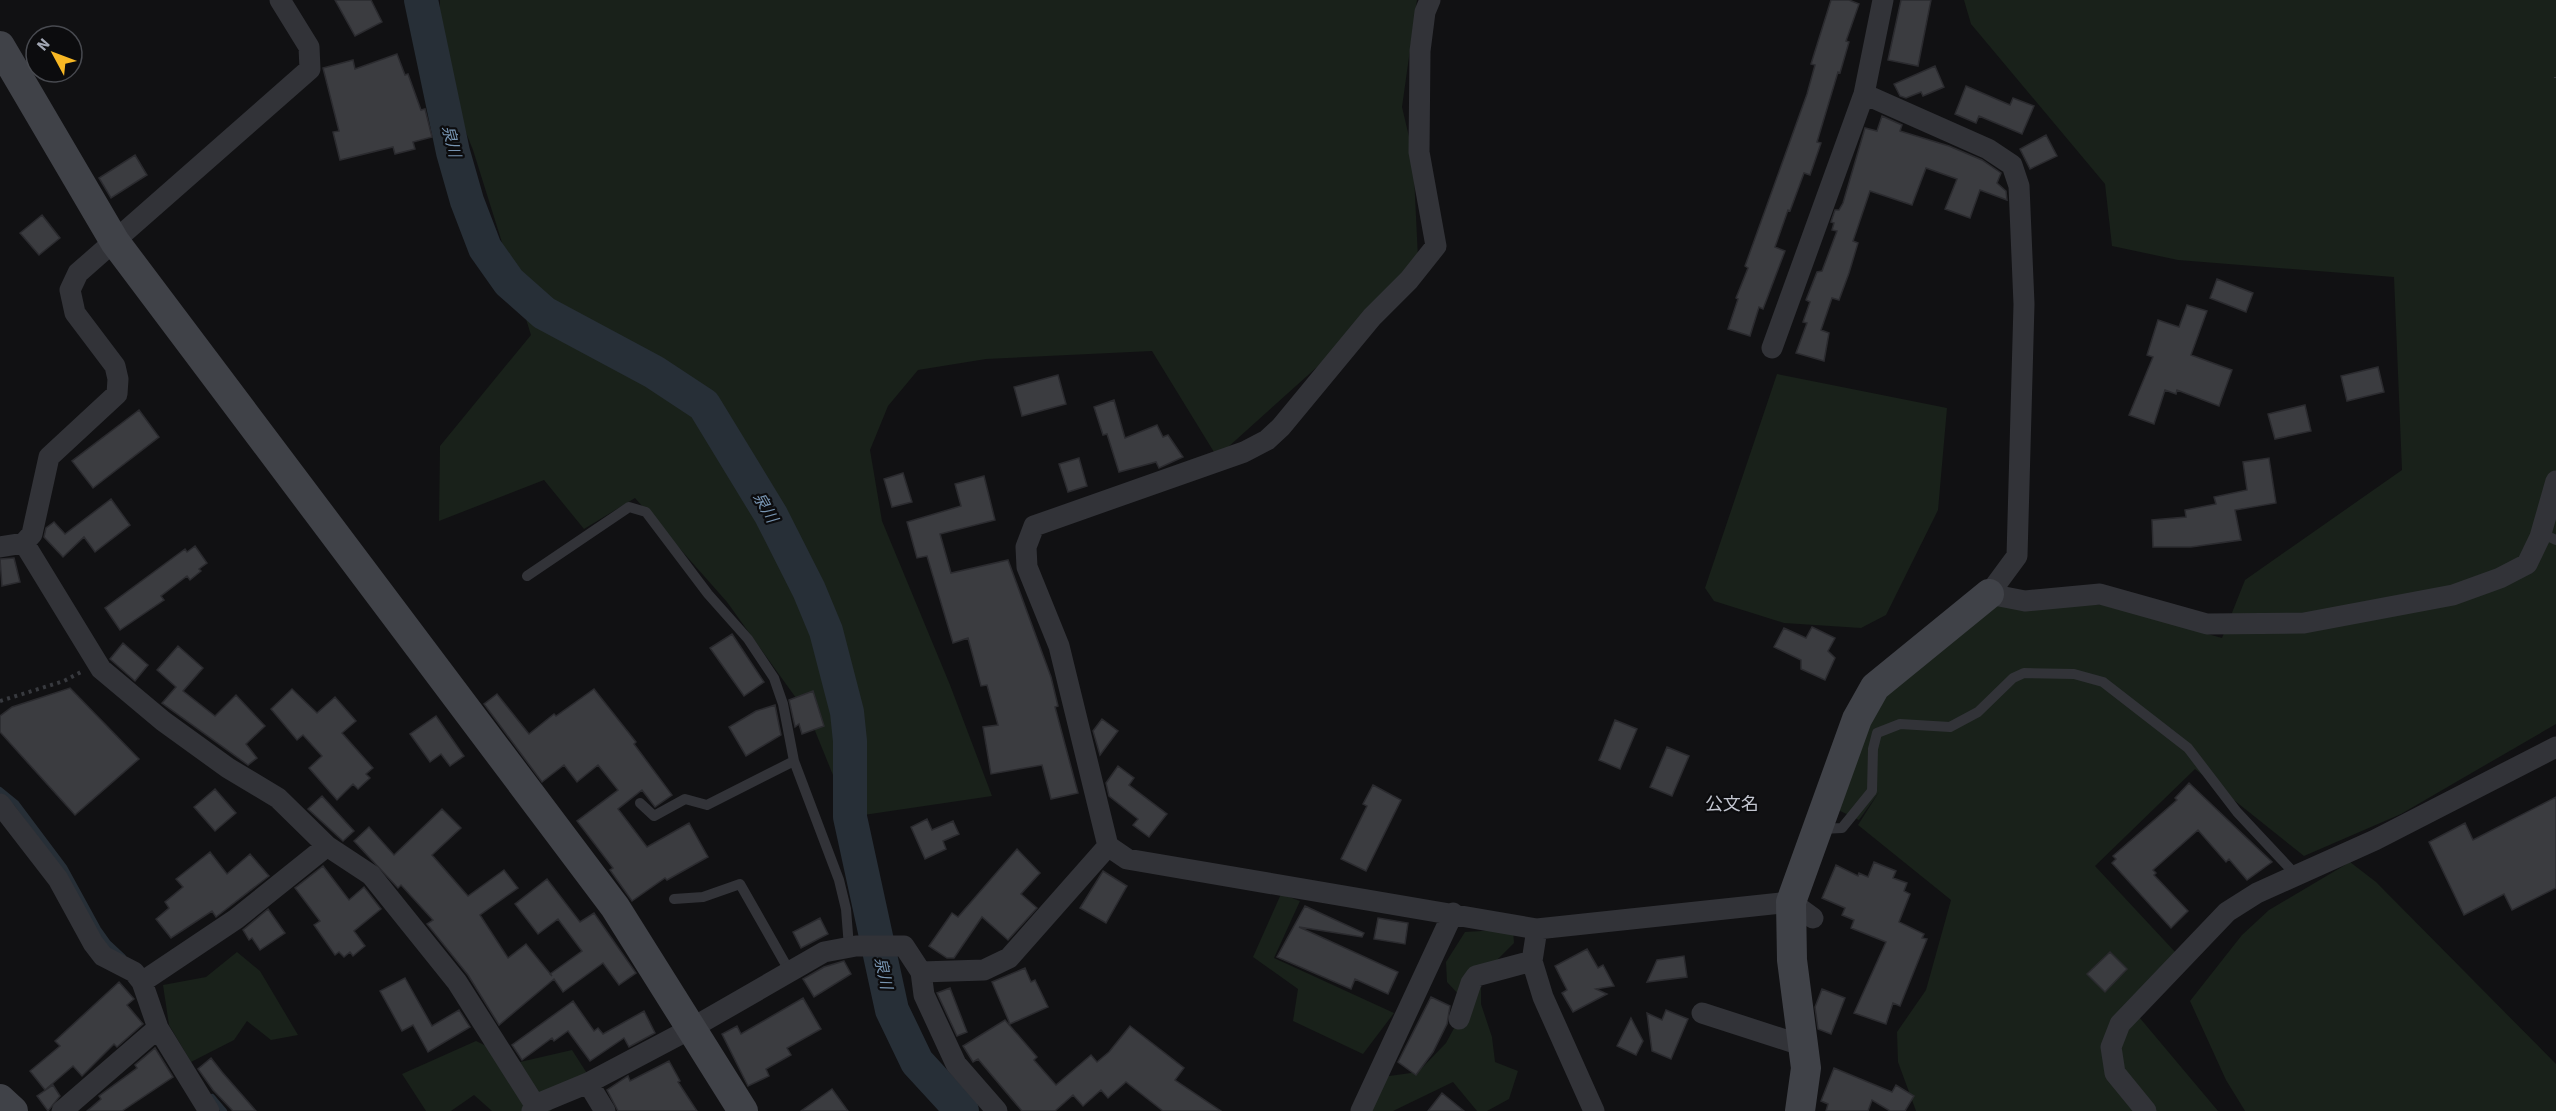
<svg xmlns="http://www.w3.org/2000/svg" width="2556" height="1111" font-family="'Source Sans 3','Noto Sans JP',sans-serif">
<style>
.green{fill:#19211a}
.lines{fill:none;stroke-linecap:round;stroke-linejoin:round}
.stream{stroke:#272f37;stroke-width:6}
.river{stroke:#272f37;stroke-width:34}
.building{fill:#3b3c40;stroke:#2b2b2f;stroke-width:1.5}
.path{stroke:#383a3f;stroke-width:4;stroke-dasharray:3 4.5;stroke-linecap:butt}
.lane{stroke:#323338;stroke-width:10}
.street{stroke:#323338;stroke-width:21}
.secondary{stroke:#404248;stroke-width:30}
.labels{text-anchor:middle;stroke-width:4.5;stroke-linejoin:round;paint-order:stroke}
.water-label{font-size:16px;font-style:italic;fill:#7794b1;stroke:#0c0c0e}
.quarter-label{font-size:18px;fill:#c3c6d0;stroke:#0c0c0e}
</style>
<rect width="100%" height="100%" fill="#111113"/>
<path class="green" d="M440 0H1417L1402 107 1413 154 1418 258 1336 350 1217 457 1152 351 986 359 918 370 888 406 870 450 882 521 950 685 992 796 850 817 809 716 727 602 635 498 584 529 544 480 439 521 440 446 531 335 473 150 440 68Z
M1964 0H2556V724L2401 814 2304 856 2195 769 2095 866 2177 954 2134 1011 2218 1111H1916L1898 1062 1897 1032 1926 990 1951 900 1858 825 1879 792 1859 820 1836 809 1880 692 1999 604 2104 605 2222 638 2245 580 2402 470 2394 277 2178 260 2112 246 2105 184 1971 24Z
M1777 374 1947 408 1938 510 1886 615 1861 628 1784 623 1714 601 1705 588Z
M2350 862 2376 882 2556 1064V1111H2245L2226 1080 2190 1001 2242 935 2269 910Z
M1281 894 1300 901 1274 958 1394 1013 1363 1054 1293 1021 1298 989 1253 957Z
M1513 929 1514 943 1481 976V1004L1492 1037 1495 1062 1518 1071 1509 1099 1487 1111H1477L1453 1082 1393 1111H1372L1382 1077 1418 1072 1446 1043 1459 1019 1460 996 1447 982 1446 962 1465 932Z
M237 952 260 971 298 1035 271 1040 247 1021 234 1040 191 1062 169 1025 163 985 206 977Z
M476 1041 520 1062 572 1050 590 1078 550 1111H492L474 1095 451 1111H426L402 1074Z"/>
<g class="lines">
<path class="stream" d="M0 790 16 803 64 867 98 929 108 943 123 957
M212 1097 224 1111"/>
<path class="river" d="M421 0 453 152 467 201 485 248 509 282 544 313 654 372 704 405 771 515 809 590 826 631 847 712 850 741V817L892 1010 917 1062 962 1111"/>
</g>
<path class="building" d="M335 0H371L382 22 355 36Z
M1831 0H1849L1859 4 1846 41 1849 42 1840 73 1838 72 1817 142 1821 143 1810 175 1804 173 1790 211 1788 210 1775 247 1785 251 1763 309 1759 307 1750 336 1728 329 1738 299 1736 298 1748 268 1745 266 1807 94 1815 65 1811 64Z
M1901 0H1931L1918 66 1888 60Z
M397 54 405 75 408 74 421 110 425 109 432 137 413 142 415 149 395 154 393 147 340 160 333 132 339 131 323 68 353 60 355 69Z
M1935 66 1944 87 1923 96 1921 92 1906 98 1900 96 1894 84Z
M1966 86 2010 105 2013 98 2034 106 2022 134 1979 116 1976 123 1955 114Z
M1882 116 1902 125 1900 131 1949 146 1982 160 2001 173 1997 183 2006 191 2007 200 1980 190 1970 218 1945 209 1957 179 1926 168 1912 205 1870 191 1853 241 1858 243 1849 273 1839 300 1832 298 1821 330 1829 333 1824 361 1796 353 1807 323 1803 322 1810 302 1806 300 1817 272 1822 271 1837 231 1832 230 1834 223 1831 222 1835 210H1839L1843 203 1865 128 1877 131Z
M2046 135 2057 156 2030 169 2020 149Z
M135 155 147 175 111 198 99 178Z
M42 215 60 238 39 255 20 233Z
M2217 279 2253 293 2246 312 2210 298Z
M2187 305 2207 311 2191 355 2232 370 2219 406 2177 390 2176 394 2165 390 2154 424 2129 415 2153 357 2147 355 2158 320 2179 327Z
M2378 367 2384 392 2347 401 2341 376Z
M1058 375 1066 404 1022 416 1014 387Z
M1114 400 1125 438 1157 425 1163 437 1168 435 1183 457 1159 468 1156 462 1119 472 1107 434 1103 435 1094 407Z
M2305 405 2311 431 2275 439 2268 414Z
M139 410 159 437 93 488 72 461Z
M1079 458 1087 486 1068 492 1059 464Z
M2269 458 2276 503 2235 510 2241 540 2191 547H2153L2152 520 2186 517 2185 510 2216 504 2214 497 2247 490 2243 462Z
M903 473 912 502 892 507 884 479Z
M984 476 995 520 940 534 951 573 1008 560 1051 677 1058 706 1055 707 1078 793 1051 799 1042 765 991 774 983 727 998 725 987 685 981 686 968 638 953 643 927 556 917 558 907 522 961 506 955 484Z
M111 499 130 525 95 552 84 537 63 557 44 537 46 528 54 522 65 534Z
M195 546 207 563 199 569 201 571 190 580 187 576 161 596 164 600 120 630 105 608 185 549 187 552Z
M14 558 20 582 2 586 0 559Z
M1812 627 1835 638 1828 651 1835 658 1825 680 1801 669V660L1774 647 1784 628 1806 638Z
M732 634 764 682 744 696 710 648Z
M123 643 148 665 135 681 110 659Z
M178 646 203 668 183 691 215 716 236 695 265 726 246 744 257 758 248 765 162 703 176 687 157 670Z
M70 688 139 759 75 815 0 732V716L12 707Z
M292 689 317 713 335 697 356 721 342 733 373 768 366 774 370 778 358 789 353 784 337 800 309 768 322 756 303 735 297 740 271 709Z
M594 689 636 742 634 744 672 795 655 807 642 790 618 809 647 847 689 823 708 857 667 880 665 878 632 901 610 870 613 868 577 821 618 790 598 765 577 782 564 765 542 782 484 704 497 694 529 734 554 714 556 716Z
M813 691 824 726 802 734 799 724 795 727 789 700Z
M775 705 781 735 746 756 729 727 756 711Z
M436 716 464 756 450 766 441 754 430 762 410 734Z
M1102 719 1118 731 1100 755 1093 731Z
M1615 720 1637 729 1620 769 1599 760Z
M1667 747 1689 756 1672 796 1650 787Z
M1118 766 1134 778 1129 785 1167 814 1149 837 1133 825 1138 819 1109 796 1106 783Z
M2189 783 2272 862 2247 880 2229 859 2226 862 2198 830 2153 870 2156 873 2154 875 2188 911 2171 928 2112 863 2116 859 2113 856 2177 800 2175 798Z
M1373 785 1401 800 1366 871 1341 859 1367 806 1363 804Z
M215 789 236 813 215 831 194 807Z
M322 796 354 831 343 841 308 809Z
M2556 797V888L2512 910 2504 894 2464 915 2429 842 2465 823 2473 840Z
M442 809 461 828 432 855 468 896 504 870 518 888 480 915 508 958 526 944 552 976 550 974 582 951 558 919 538 934 515 904 547 879 580 922 594 913 636 973 619 985 603 963 563 992 554 979 499 1025 468 975 427 924 433 920 401 885 398 888 354 841 369 827 394 855Z
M927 819 932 830 953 821 959 834 943 841 946 849 925 859 911 827Z
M1017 849 1040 873 1021 894 1037 908 1008 940 982 917 954 958H947L929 946 952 913 958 917Z
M210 852 227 874 250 854 269 876 216 917 212 911 171 938 156 919 169 908 165 902 183 887 176 879Z
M1874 862 1896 871 1893 878 1907 883 1904 891 1910 894 1899 922 1924 934 1922 938 1927 939 1900 1006 1893 1003 1886 1024 1854 1013 1886 942 1851 928 1854 920 1842 915 1845 908 1822 898 1836 865 1858 876 1859 873 1868 877Z
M323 866 349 900 364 887 381 909 354 931 365 946 353 956 350 952 344 957 339 952 335 955 314 925 320 921 295 888Z
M1103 871 1127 886 1106 923 1080 908Z
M1305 906 1364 933 1362 937 1299 927 1398 972 1388 994 1355 979 1351 989 1277 957Z
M268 909 285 933 260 950 252 938 249 940 243 930Z
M820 918 828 934 801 948 793 932Z
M1378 918 1408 923 1405 944 1374 939Z
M1587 949 1598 968 1603 965 1614 986 1596 989 1607 994 1573 1012 1562 993 1567 990 1555 966Z
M2110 952 2127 969 2105 992 2087 974Z
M1684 956 1687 977 1647 982 1657 960Z
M844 961 851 974 814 997 803 979 824 967Z
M1025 968 1031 982 1035 980 1048 1007 1010 1024 992 982Z
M405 978 432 1026 459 1010 470 1027 428 1052 413 1025 402 1031 380 991Z
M119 982 134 999 127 1005 143 1024 117 1047 114 1044 82 1076 73 1066 45 1090 30 1071 60 1046 55 1041Z
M950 988 967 1032 957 1036 937 993Z
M1822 989 1845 998 1831 1034 1818 1029 1815 1007Z
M1431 997 1450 1006 1447 1024 1433 1052 1416 1075 1398 1062Z
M803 998 821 1029 787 1048 791 1055 766 1069 769 1076 748 1086 722 1034 737 1026 741 1034Z
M573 1001 594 1031 598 1028 603 1034 644 1011 655 1033 629 1047 624 1038 590 1061 568 1031 554 1041 552 1038 522 1060 512 1045Z
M1666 1010 1688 1019 1671 1059 1652 1051 1647 1013 1662 1020Z
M1631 1018 1643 1041 1636 1055 1617 1046Z
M1005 1020 1037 1057 1034 1060 1056 1085 1091 1055 1097 1062 1109 1052 1130 1026 1184 1068 1175 1080 1221 1111H1163L1126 1082 1108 1098 1101 1090 1083 1106 1073 1095 1055 1111H1022L978 1059 973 1062 963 1046Z
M155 1048 173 1077 122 1111H87L101 1099 99 1096 137 1068 135 1065Z
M211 1058 222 1072 256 1111H233L213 1090 198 1069Z
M669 1061 680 1081 678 1082 697 1111H618L607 1090 628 1076 630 1081Z
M1834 1068 1892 1092 1896 1085 1914 1096 1905 1111H1890L1872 1100 1868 1111H1826L1828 1104 1821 1101Z
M53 1085 60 1096 48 1111 37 1096Z
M832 1089 848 1111H801Z
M1442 1093 1464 1111H1428Z"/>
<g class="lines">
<path class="path" d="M2556 77V78
M0 701 64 681 81 672"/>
<path class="lane" d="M2541 533 2556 540
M527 576 629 507 646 512 708 594 748 639 774 678 783 704 794 761 707 805 685 799 654 816 640 803
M794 761 839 880 846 909 849 947
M1821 829 1842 828 1872 791 1873 749 1877 733 1900 724 1950 727 1978 712 2013 678 2024 673 2074 674 2103 682 2188 748 2237 812 2297 876
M674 899 703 897 740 884 790 972"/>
<path class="street" d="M1864 94 1988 149 2012 165 2019 186 2024 304 2017 556 1989 594 2025 601 2100 594 2207 624 2304 623 2453 595 2500 578 2527 564 2540 537 2556 481
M1772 348 1864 94 1883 0
M24 543 101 669 163 721 228 768 278 798 327 846 371 875 457 982 535 1105
M0 547 24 543 32 534 49 457 117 394 118 379 115 366 75 313 70 290 78 273 310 69 309 47 280 0
M0 804 58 879 93 943 103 956 134 972 142 982 158 1028 209 1111
M1108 846 1127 859 1537 929 1791 902 1813 918
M1537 929 1532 961 1543 997 1594 1111
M921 972 924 995 956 1064 997 1111
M142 982 236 919 327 846
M1702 1013 1804 1046
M1459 1019 1471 983 1476 976 1532 961
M588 1083 605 1111
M62 1111 158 1028
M532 1111 535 1105 588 1083 692 1028 824 952 856 946H904L921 972 984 970 1009 958 1108 846 1059 646 1027 567 1026 547 1034 526 1244 452 1267 440 1281 427 1372 317 1409 280 1436 246 1419 152 1420 51 1425 12 1430 0
M1361 1111 1453 913
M2146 1111 2115 1073 2111 1047 2120 1024 2227 912 2257 893 2375 840 2556 747"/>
<path class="secondary" d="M0 46 115 242 615 907 743 1111
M0 1099 13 1111
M1800 1111 1806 1068 1792 960 1791 902 1857 719 1875 687 1989 594"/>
</g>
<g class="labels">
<g class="water-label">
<text transform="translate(452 141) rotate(76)" y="6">泉川</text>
<text transform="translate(766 507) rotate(60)" y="6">泉川</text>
<text transform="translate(884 973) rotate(78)" y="6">泉川</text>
</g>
<g class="quarter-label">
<text x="1732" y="810">公文名</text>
</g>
</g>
<g transform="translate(54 54) rotate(311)"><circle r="28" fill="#0c0c0e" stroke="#484a50" stroke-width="1.5"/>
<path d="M0-4.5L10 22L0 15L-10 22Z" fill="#f8b824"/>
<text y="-9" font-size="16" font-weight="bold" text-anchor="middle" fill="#a2a7b4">N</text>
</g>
</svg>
